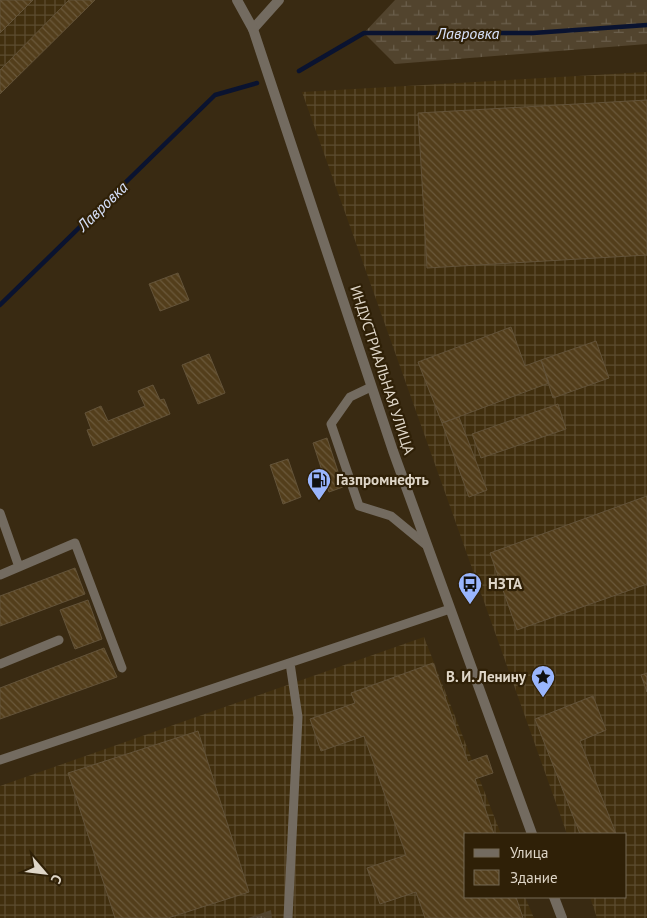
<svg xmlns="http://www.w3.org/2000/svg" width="647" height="918" font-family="'PT Sans',sans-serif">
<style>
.industrial{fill:url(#industrial-grid)}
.grass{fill:url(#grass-tufts)}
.wetland{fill:url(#wetland-marsh)}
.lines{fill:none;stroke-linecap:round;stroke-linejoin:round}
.stream{stroke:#0a1330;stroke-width:4.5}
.building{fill:url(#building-back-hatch);stroke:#635339}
.service{stroke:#736b60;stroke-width:9}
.minor{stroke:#736b60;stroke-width:10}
.tertiary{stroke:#736b60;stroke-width:10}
.labels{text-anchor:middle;stroke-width:4.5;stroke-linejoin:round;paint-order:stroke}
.street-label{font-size:15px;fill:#dfd6c8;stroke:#2f2007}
.poi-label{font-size:15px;font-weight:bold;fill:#dfd6c8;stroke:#2f2007;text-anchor:start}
.water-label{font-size:16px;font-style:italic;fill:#d7e1fa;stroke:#2f2007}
</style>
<defs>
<pattern id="industrial-grid" width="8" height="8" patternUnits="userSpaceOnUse" patternTransform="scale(1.25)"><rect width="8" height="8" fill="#412f0e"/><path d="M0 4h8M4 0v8" fill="none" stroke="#5c4c30"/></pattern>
<pattern id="grass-tufts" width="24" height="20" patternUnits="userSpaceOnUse" patternTransform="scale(1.25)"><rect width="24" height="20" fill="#52442e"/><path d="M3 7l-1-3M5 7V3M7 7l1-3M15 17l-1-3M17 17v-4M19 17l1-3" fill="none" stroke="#6a5e4b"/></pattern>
<pattern id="wetland-marsh" width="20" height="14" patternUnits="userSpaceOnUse" patternTransform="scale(1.25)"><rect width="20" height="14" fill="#52442e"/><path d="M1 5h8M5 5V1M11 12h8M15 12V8" fill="none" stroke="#6a5e4b"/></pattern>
<pattern id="building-back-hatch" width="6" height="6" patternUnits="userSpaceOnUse" patternTransform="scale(1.25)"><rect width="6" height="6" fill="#533e1b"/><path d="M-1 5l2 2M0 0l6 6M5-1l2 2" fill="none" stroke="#6b593b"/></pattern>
</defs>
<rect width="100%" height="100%" fill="#392a12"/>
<path class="industrial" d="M0 0H95L0 94Z
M647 72V918H597L590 897H626V834H567L302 92Z
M424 637 501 834H466V897H525L534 918H0V786Z"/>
<path class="grass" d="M271 910 272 918H248Z"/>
<path class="wetland" d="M395 0H647V44L395 64 364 33Z"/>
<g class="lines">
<path class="stream" d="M299 71 364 33H533L647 25
M0 305 215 95 257 83"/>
</g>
<path class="building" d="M0 0H33L0 33Z
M69 0H95L0 94V70Z
M647 100V255L427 268 418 113Z
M178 273 189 300 160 311 149 284Z
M511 327 525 366 541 360 549 383 442 423 418 362Z
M596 341 609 378 553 398 541 360Z
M209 354 225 393 198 404 182 365Z
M153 385 160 400 164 399 170 414 93 446 87 430 91 429 85 413 101 406 108 421 145 406 138 391Z
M558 404 566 429 481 458 472 434Z
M459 417 487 490 469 497 442 423Z
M327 438 343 487 329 492 313 443Z
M288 459 301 497 283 504 270 465Z
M647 496V584L517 630 490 553Z
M75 568 85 594 0 626V596Z
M88 600 102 639 75 649 60 610Z
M104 648 117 677 0 719V688Z
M433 663 468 762 487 755 493 773 475 779 494 834H466V897H516L523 918H425L416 892 380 904 367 868 406 855 364 736 321 751 310 719 355 703 351 693Z
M647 673V692L641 675Z
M593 696 606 730 580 741 616 834H580L535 719Z
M198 731 249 892 168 918H115L68 773Z"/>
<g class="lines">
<path class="service" d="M371 387 350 397 331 424 359 506 391 516 425 544
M0 513 19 567
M0 575 75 543 122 668
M0 664 59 640
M0 760 450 609
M288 918 298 717 290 663"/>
<path class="minor" d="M253 29 279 0"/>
<path class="tertiary" d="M237 0 253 29 393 451 532 834
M554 897 562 918"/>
</g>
<defs>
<g id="fuel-pin" transform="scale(1.25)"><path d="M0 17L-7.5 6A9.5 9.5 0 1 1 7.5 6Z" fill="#99b5fd" stroke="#2f2007"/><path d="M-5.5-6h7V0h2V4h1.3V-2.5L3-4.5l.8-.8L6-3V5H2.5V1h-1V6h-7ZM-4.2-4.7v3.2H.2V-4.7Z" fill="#111"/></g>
<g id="bus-pin" transform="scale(1.25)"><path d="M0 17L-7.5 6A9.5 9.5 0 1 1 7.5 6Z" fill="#99b5fd" stroke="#2f2007"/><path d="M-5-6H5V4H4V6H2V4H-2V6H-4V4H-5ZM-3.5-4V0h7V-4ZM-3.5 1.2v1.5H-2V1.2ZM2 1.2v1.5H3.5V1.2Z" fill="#111"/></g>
<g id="sight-pin" transform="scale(1.25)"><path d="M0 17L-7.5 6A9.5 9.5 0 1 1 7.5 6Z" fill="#99b5fd" stroke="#2f2007"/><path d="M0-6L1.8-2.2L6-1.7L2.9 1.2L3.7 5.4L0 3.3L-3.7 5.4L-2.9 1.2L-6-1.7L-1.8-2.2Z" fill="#111"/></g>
</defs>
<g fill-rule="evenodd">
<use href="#fuel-pin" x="319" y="480"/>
<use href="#bus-pin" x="470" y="584"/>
<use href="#sight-pin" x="543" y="677"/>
</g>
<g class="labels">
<g class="street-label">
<text transform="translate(382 370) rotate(72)" y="5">ИНДУСТРИАЛЬНАЯ УЛИЦА</text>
</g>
<g class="poi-label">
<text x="336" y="485">Газпромнефть</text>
<text x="488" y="589">НЗТА</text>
<text x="526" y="682" text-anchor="end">В. И. Ленину</text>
</g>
<g class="water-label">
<text x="468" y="39">Лавровка</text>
<text transform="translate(102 206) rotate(-44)" y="6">Лавровка</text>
</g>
</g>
<rect x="464" y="833" width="162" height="65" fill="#2f2007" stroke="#756954"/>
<rect x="474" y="849" width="25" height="8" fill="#736b60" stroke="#756954"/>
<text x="510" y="858" font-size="15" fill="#dfd6c8">Улица</text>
<rect x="474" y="870" width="25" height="15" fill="url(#building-back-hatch)" stroke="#756954"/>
<text x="510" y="883" font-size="15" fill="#dfd6c8">Здание</text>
<g transform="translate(45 873) rotate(118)" stroke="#2f2007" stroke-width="4" paint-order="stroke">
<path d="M0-4L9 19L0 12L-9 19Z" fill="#dfd6c8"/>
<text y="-8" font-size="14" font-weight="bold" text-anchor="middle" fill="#dfd6c8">С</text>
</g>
</svg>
